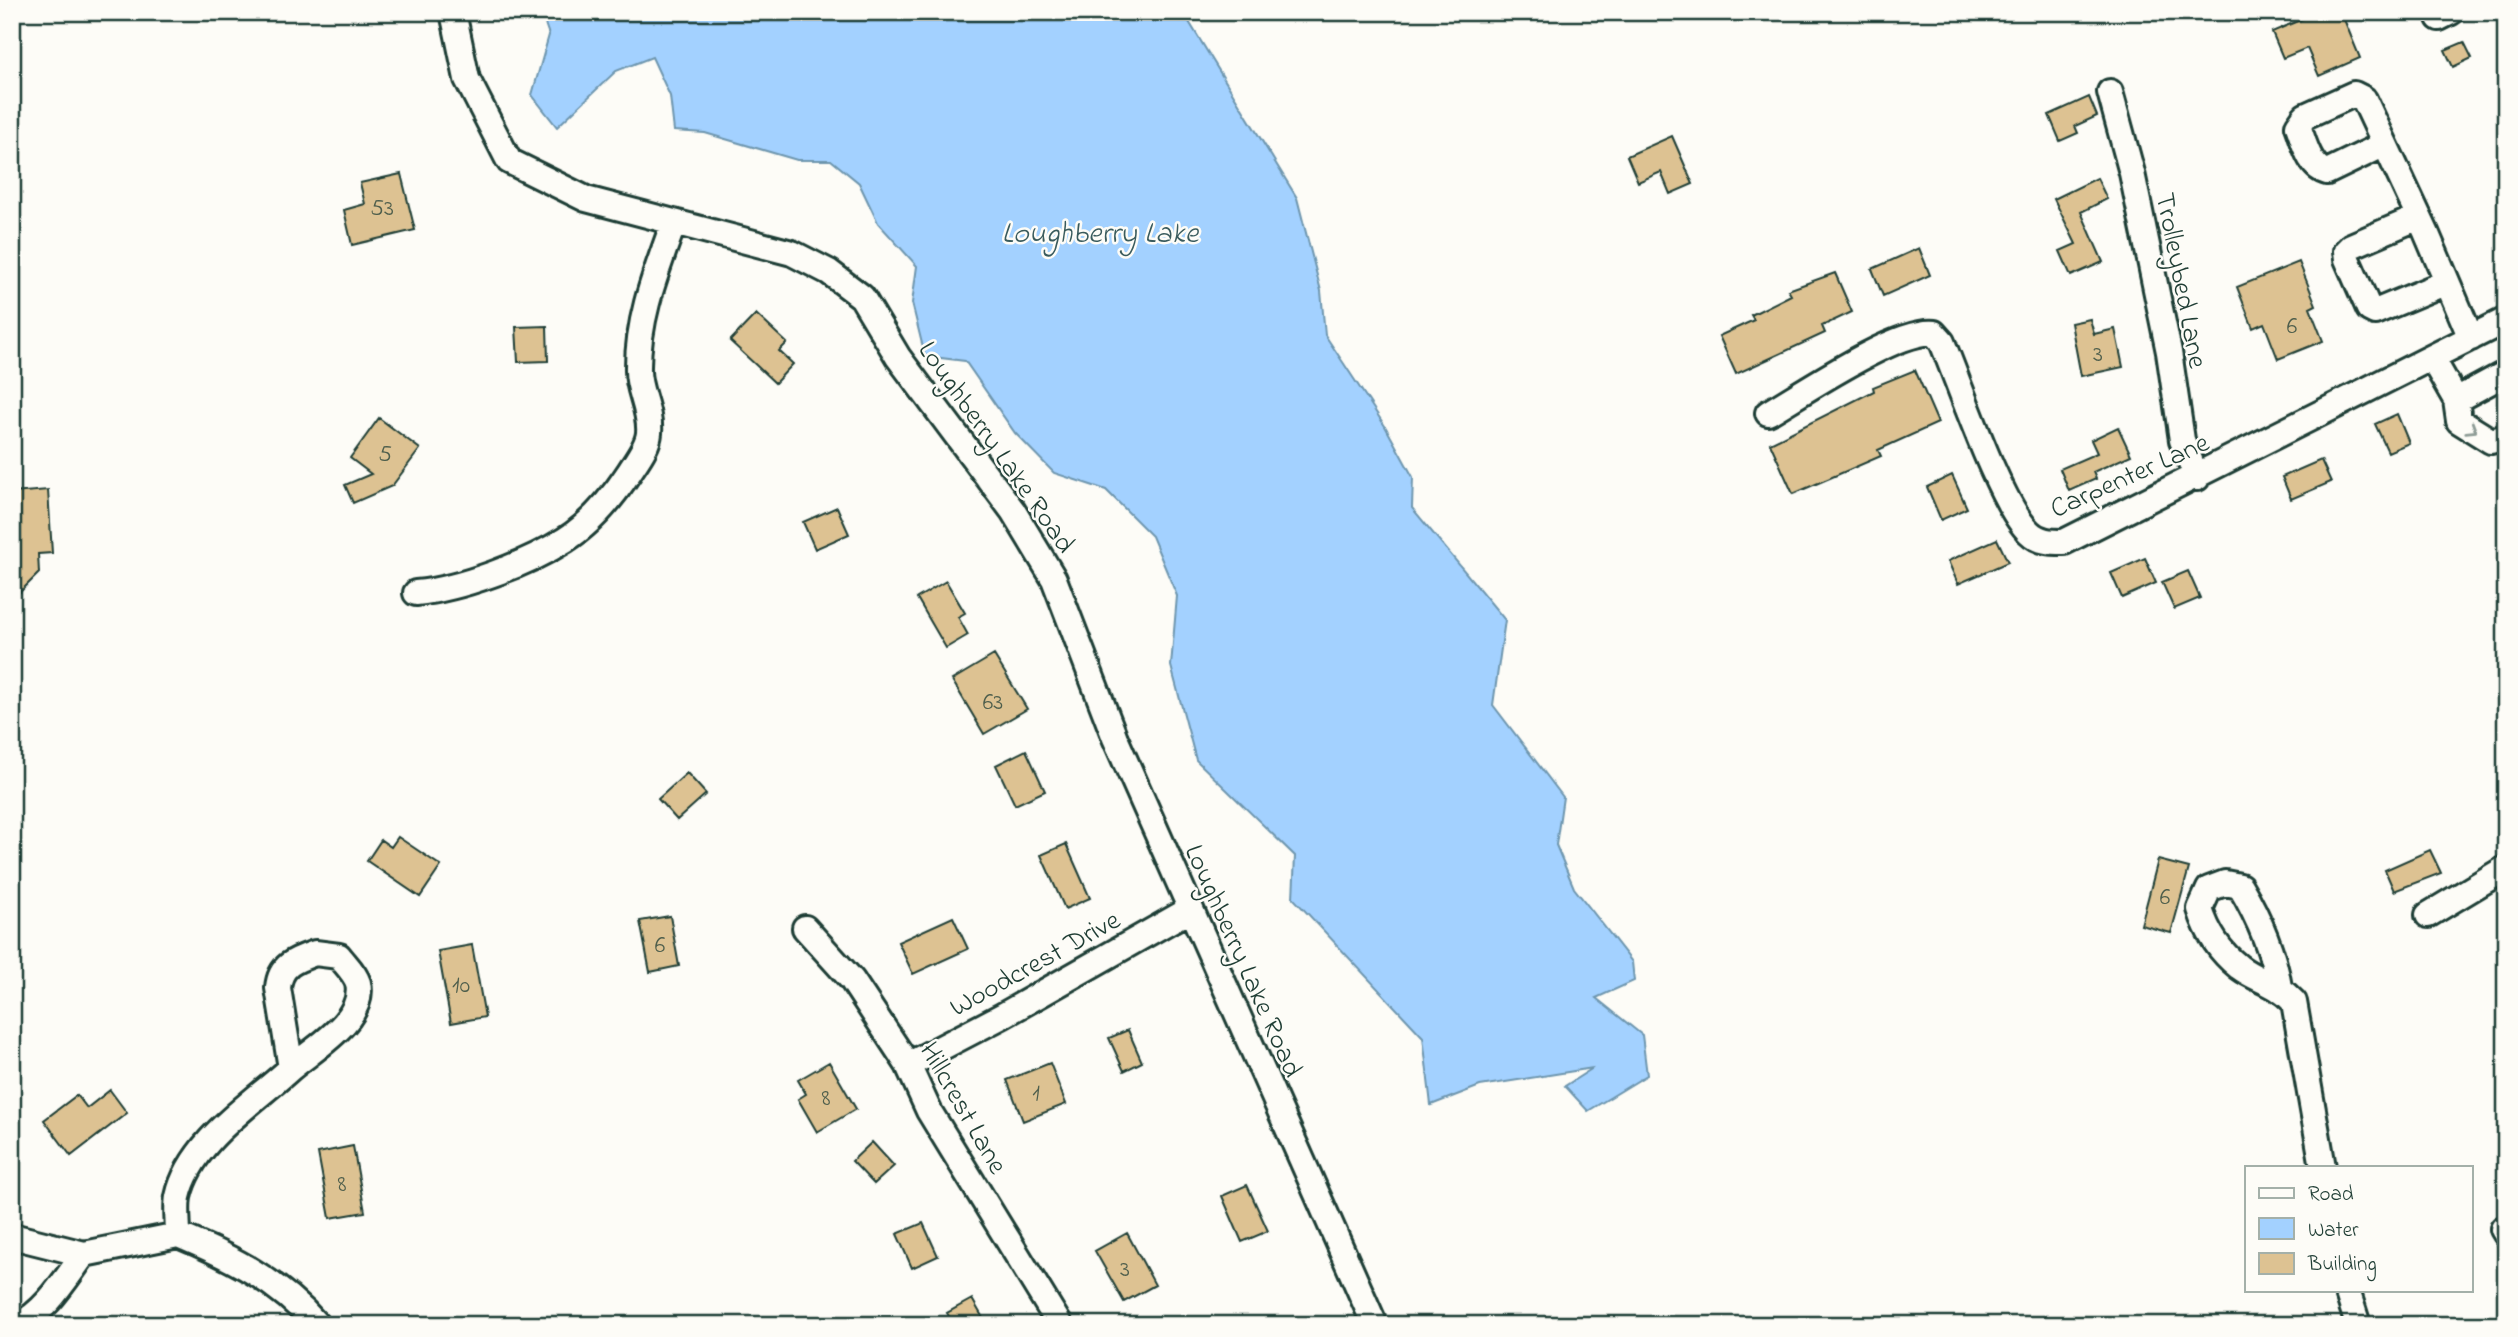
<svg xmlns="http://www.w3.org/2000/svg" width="2518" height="1337" font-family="'Indie Flower',sans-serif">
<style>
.water{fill:#a3d1ff;stroke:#6e96ae;stroke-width:2}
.building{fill:#ddc292;stroke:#1f3d34;stroke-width:2}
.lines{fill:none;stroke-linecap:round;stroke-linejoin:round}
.minor-casing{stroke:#1f3d34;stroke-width:30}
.minor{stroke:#fdfcf7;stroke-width:24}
.oneway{stroke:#8e9c96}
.labels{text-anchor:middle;stroke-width:5;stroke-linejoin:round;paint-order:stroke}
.number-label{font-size:24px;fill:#4e5e4c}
.street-label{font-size:28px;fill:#1f3d34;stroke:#fdfcf7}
.water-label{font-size:30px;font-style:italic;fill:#395b5d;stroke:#fdfcf7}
</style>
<rect width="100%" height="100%" fill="#fdfcf7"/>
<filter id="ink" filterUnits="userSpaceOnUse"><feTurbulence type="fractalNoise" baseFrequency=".0143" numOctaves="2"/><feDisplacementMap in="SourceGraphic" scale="14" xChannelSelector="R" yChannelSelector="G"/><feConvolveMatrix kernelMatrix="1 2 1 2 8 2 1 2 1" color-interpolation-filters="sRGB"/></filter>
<g filter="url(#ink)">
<path class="water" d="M541 12H1183L1297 198 1321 291 1325 335 1385 426 1413 477 1412 508 1505 620 1493 705 1563 797 1556 845 1574 888 1632 962 1634 981 1596 998 1642 1035 1647 1075 1588 1111 1565 1086 1593 1068 1480 1086 1431 1105 1423 1037 1293 898 1295 856 1196 760 1171 666 1177 596 1152 536 1106 490 1054 473 1015 433 965 361 925 356 912 303 917 266 878 223 859 183 831 160H797L705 133 674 131 670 96 652 57 616 71 557 127 532 95 549 35Z"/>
<path class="building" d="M2319 12H2341L2360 58 2319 76 2307 48 2283 58 2272 32Z
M2464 42 2472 58 2453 67 2445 50Z
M2089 97 2097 116 2075 126 2078 133 2060 141 2049 115Z
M1672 136 1693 184 1670 194 1661 172 1638 182 1627 156Z
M401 174 415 230 352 245 344 210 365 204 360 183Z
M2097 178 2107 199 2081 212 2103 262 2071 276 2060 251 2076 244 2054 199Z
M1919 248 1930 275 1883 296 1872 269Z
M2299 262 2316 305 2310 308 2323 341 2278 359 2264 323 2253 328 2237 287Z
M1835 273 1852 312 1822 326 1825 333 1736 374 1719 336 1754 320 1751 315 1791 295 1788 290Z
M756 314 787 343 779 351 793 364 775 383 730 341Z
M2090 319 2094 334 2115 329 2123 367 2081 376 2071 323Z
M547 326 548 361 518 362 516 327Z
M1915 370 1938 423 1878 450 1881 456 1793 494 1770 443 1874 391 1873 387Z
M2397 414 2409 443 2388 452 2375 424Z
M379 418 420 449 392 486 353 503 345 485 371 474 350 458Z
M2118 427 2131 455 2093 472 2096 479 2069 491 2060 469 2097 453 2091 440Z
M2321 460 2331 482 2291 499 2282 477Z
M1952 475 1967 508 1941 520 1927 487Z
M48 490 52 553 38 554 39 573 12 600V566L19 559 12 552V493Z
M837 507 849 534 815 549 803 522Z
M1997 539 2008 562 1958 584 1948 561Z
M2145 558 2156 583 2122 598 2111 573Z
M2188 571 2200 598 2174 609 2162 582Z
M946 581 965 613 958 617 968 635 946 648 917 598Z
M994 655 1027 709 984 734 952 680Z
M1026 750 1045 791 1015 805 996 765Z
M687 773 706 794 677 820 658 799Z
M398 837 441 866 420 897 367 861 381 840 391 847Z
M1066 844 1090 898 1065 909 1041 855Z
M2430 850 2441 873 2394 891 2385 870Z
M2158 860 2189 868 2171 933 2141 925Z
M670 916 679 966 650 972 640 921Z
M953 917 968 949 913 974 898 942Z
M472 945 485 1017 451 1023 438 951Z
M1128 1030 1142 1062 1124 1071 1109 1038Z
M829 1062 856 1109 817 1132 798 1099 806 1094 798 1080Z
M1050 1063 1066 1104 1023 1121 1007 1080Z
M110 1090 127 1113 71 1156 44 1120 77 1095 87 1108Z
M872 1142 894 1166 874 1184 852 1161Z
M353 1146 365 1212 330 1218 318 1153Z
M1247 1185 1268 1231 1242 1242 1222 1196Z
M923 1223 938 1256 912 1268 897 1234Z
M1127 1233 1155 1285 1124 1302 1095 1251Z
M972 1299 987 1325H954L947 1313Z"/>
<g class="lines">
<g class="minor-casing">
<path id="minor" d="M453 12 467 79 509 161 586 199 792 253 829 272 862 297 898 357 1013 511 1054 579 1115 738 1375 1325
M2439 18 2451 12
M2110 92 2132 173 2169 352 2182 440 2197 478
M2385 144 2327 172C2309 168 2304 141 2298 126L2305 116 2354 94 2364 99 2426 232 2471 338
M2419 217 2351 246 2346 251 2347 259 2369 309 2375 312 2447 282
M2432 358 2456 400 2506 373
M2456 400 2459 421 2491 441 2506 437
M1768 413C1804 392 1897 329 1934 333L1942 342C1960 385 2000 504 2029 532 2039 542 2051 542 2064 542L2506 320
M416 593C460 589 527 564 565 540 592 523 613 497 630 471 637 460 648 446 649 433 651 411 638 391 638 371 637 318 657 270 674 222
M2428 915 2506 868
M805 928 852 980 908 1065 929 1111 1060 1325
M315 953 339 956C345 964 355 973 358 983 366 1019 316 1047 291 1068L278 988C280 965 295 960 315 953Z
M2279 987C2273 950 2259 918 2240 886L2225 883 2209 889 2200 909C2207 932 2220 952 2239 967 2259 982 2274 981 2294 1002L2323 1167
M908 1065 1002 1016 1189 910
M2506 1228 2503 1229 2506 1234
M178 1235C178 1223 176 1208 178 1197 190 1142 252 1104 291 1068
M178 1235C231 1257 279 1281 317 1325
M12 1236 84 1254C66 1278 46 1312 18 1325
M84 1254 178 1235
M2347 1290 2358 1325"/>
</g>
<use href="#minor" class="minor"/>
</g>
<defs><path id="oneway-chevron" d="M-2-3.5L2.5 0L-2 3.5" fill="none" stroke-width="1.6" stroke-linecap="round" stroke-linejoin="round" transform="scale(1.75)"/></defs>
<use class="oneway" href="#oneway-chevron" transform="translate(2472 429) rotate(32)"/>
</g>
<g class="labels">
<g class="number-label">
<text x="382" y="215">53</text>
<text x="2292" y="333">6</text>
<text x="2098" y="361">3</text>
<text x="385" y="461">5</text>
<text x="993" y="709">63</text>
<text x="2165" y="904">6</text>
<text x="660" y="952">6</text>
<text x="461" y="992">10</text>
<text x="1036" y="1100">1</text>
<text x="826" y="1105">8</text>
<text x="342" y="1191">8</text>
<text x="1125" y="1276">3</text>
</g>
<g class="street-label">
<text transform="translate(2183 280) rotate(79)" y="10">Trolleybed Lane</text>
<text transform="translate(998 446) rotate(55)" y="10">Loughberry Lake Road</text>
<text transform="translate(2129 474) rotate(-24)" y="10">Carpenter Lane</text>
<text transform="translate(1245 960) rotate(66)" y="10">Loughberry Lake Road</text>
<text transform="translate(1034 962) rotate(-29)" y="10">Woodcrest Drive</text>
<text transform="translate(965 1107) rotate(60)" y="10">Hillcrest Lane</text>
</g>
<g class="water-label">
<text x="1100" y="242">Loughberry Lake</text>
</g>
</g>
<rect width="2518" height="1337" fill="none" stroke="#fdfcf7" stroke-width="42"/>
<rect x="21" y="21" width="2476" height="1295" fill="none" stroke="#1f3d34" stroke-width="2.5" filter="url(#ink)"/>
<rect x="2245" y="1166" width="228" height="126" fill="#fdfcf7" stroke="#a4b0a9" stroke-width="2"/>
<rect x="2259" y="1188" width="35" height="10" fill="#fdfcf7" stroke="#a4b0a9" stroke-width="2"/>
<text x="2308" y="1200" font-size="21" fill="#1f3d34">Road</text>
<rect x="2259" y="1218" width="35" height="21" fill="#a3d1ff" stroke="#a4b0a9" stroke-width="2"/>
<text x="2308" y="1236" font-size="21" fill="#1f3d34">Water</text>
<rect x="2259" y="1253" width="35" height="21" fill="#ddc292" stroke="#a4b0a9" stroke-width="2"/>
<text x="2308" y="1270" font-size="21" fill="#1f3d34">Building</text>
</svg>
